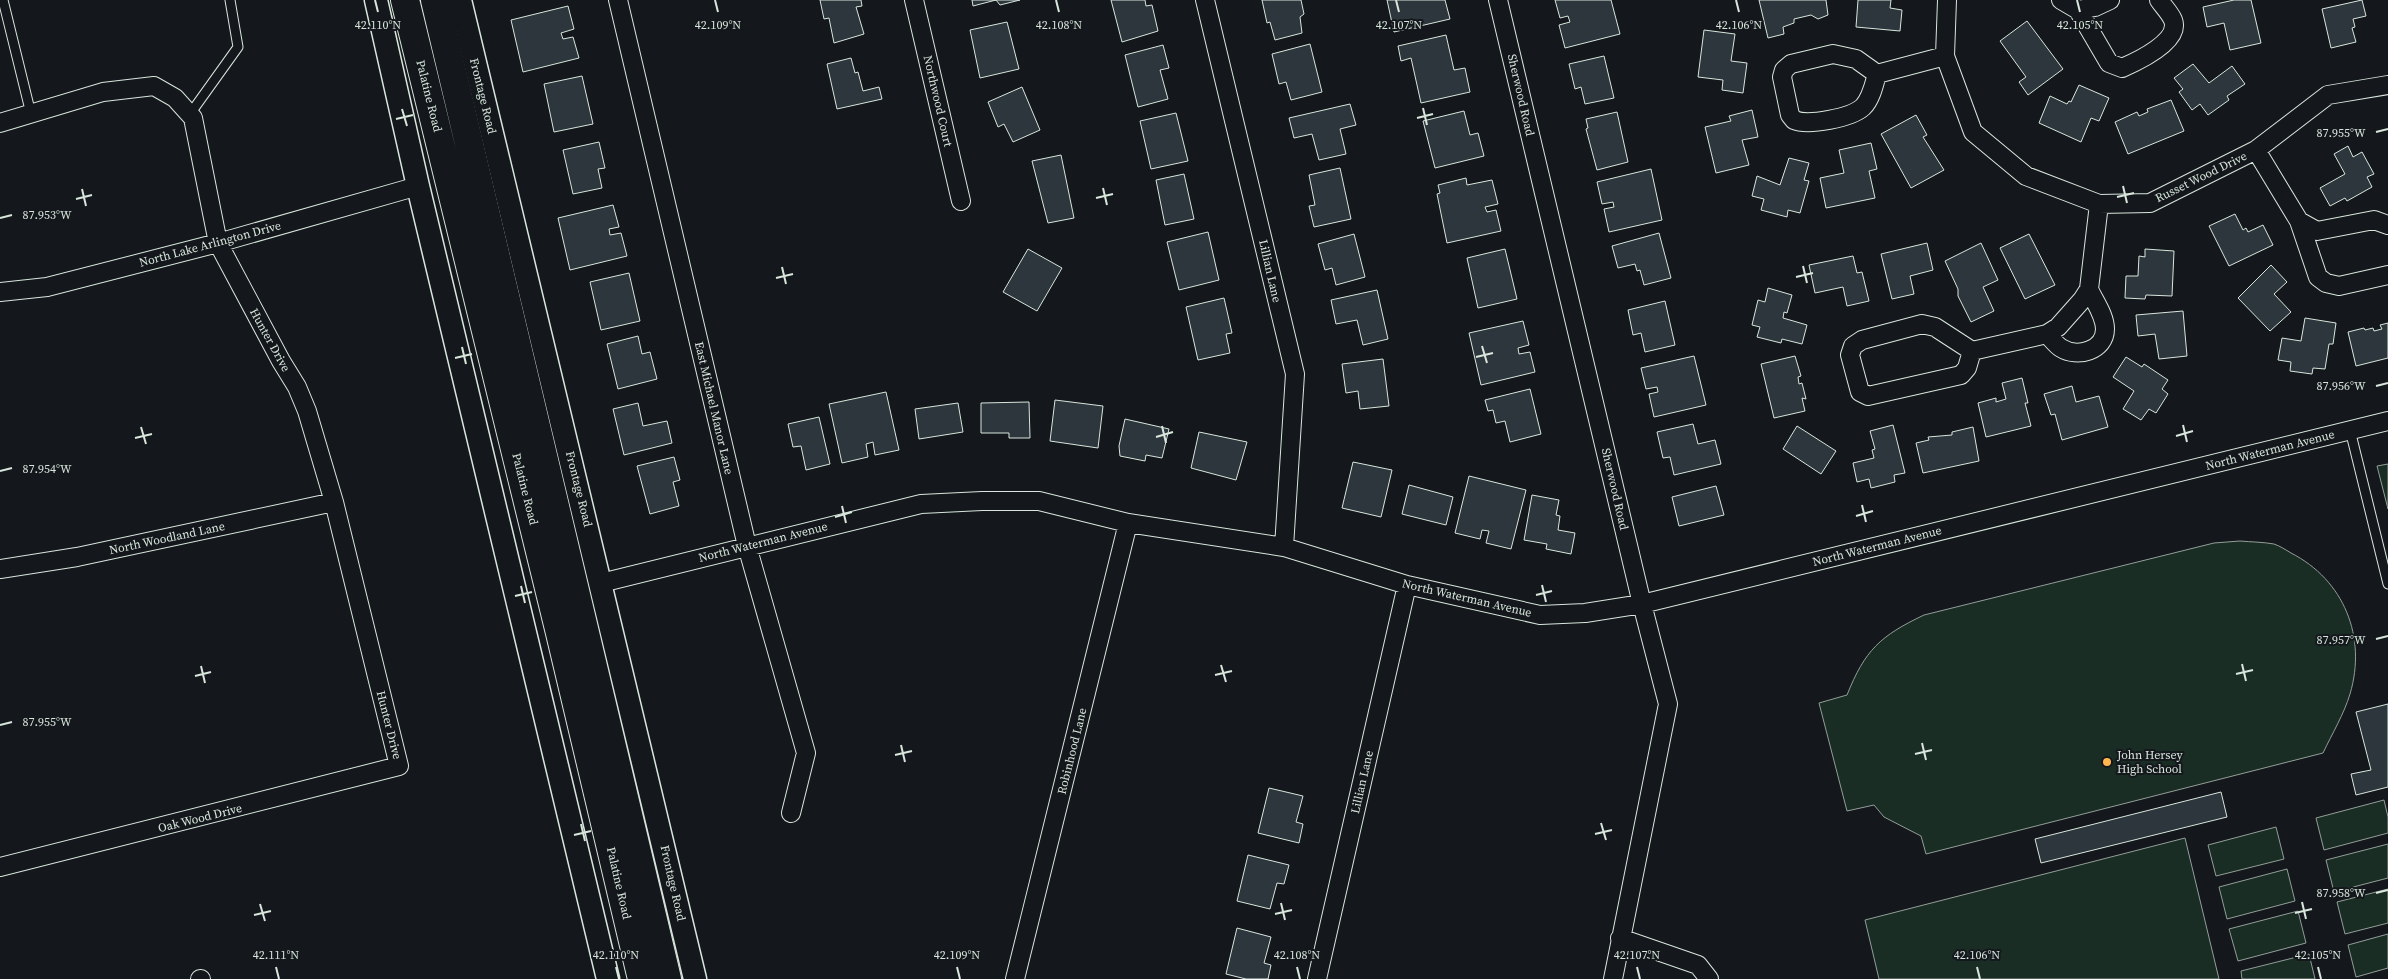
<svg xmlns="http://www.w3.org/2000/svg" width="2388" height="979" font-family="'Source Serif 4',serif">
<style>
.green{fill:#1a2d24;stroke:#939e99}
.building{fill:#2c363c;stroke:#d8e6dc}
.lines{fill:none;stroke-linecap:round;stroke-linejoin:round}
.service-casing{stroke:#d8e6dc;stroke-width:11}
.minor-casing{stroke:#d8e6dc;stroke-width:20}
.tertiary-casing{stroke:#d8e6dc;stroke-width:25}
.trunk-casing{stroke:#d8e6dc;stroke-width:30}
.service{stroke:#14181c;stroke-width:9}
.minor{stroke:#14181c;stroke-width:18}
.tertiary{stroke:#14181c;stroke-width:22}
.trunk{stroke:#14181c;stroke-width:28}
.ticks{fill:none;stroke:#d8e6dc;stroke-width:2}
.poi-dot{fill:#ffb74d;stroke:#14181c;stroke-width:2}
.labels{text-anchor:middle;stroke-width:4;stroke-linejoin:round;paint-order:stroke}
.street-label{font-size:12px;fill:#d8e6dc;stroke:#14181c}
.poi-label{font-size:12px;fill:#d8e6dc;stroke:#14181c;text-anchor:start}
.ticks-label{font-size:12px;text-anchor:middle;fill:#d8e6dc;stroke:#14181c;stroke-width:4;stroke-linejoin:round;paint-order:stroke}
</style>
<rect width="100%" height="100%" fill="#14181c"/>
<path class="green" d="M2388 464V509L2377 466Z
M2240 541C2251 542 2263 542 2274 544 2280 546 2286 550 2291 553 2344 580 2367 637 2350 694 2344 714 2332 734 2323 753L1926 854 1921 836 1884 817 1874 805 1847 811 1819 703 1847 695C1865 650 1880 636 1924 615L2214 543Z
M2384 800 2388 817V833L2324 850 2316 818Z
M2276 827 2284 859 2216 876 2208 845Z
M2185 838 2219 979H1879L1865 920Z
M2388 844V878L2334 892 2326 860Z
M2287 869 2295 901 2227 919 2219 887Z
M2388 889V923L2345 934 2337 902Z
M2298 911 2306 943 2238 961 2229 929Z
M2388 934V968L2356 977 2348 945Z
M2309 954 2315 979H2242L2241 971Z"/>
<path class="building" d="M820 0H861L862 6 856 7 864 34 834 43 829 18 824 19Z
M972 0H1020L1000 5 996 0 973 6Z
M1111 0H1145L1146 6 1152 5 1158 31 1122 42Z
M1262 0H1301L1304 14 1300 17 1302 33 1275 40 1270 22 1267 23Z
M1387 0H1445L1450 19 1394 32Z
M1555 0H1611L1620 34 1565 48 1559 25 1570 22 1568 16 1560 18Z
M1759 0H1826L1828 15 1818 19 1811 15 1794 19V23L1783 27 1784 34 1768 38Z
M1858 0H1891L1890 8 1902 10 1900 31 1856 27Z
M2234 0H2251L2261 43 2230 50 2224 23 2207 27 2203 7Z
M2362 0 2366 16 2353 19 2355 27 2352 28 2356 42 2331 48 2322 9Z
M568 6 574 29 561 33 563 39 573 37 579 58 523 72 511 20Z
M2027 21 2063 69 2028 95 2019 82 2026 77 2000 41Z
M1007 22 1019 69 980 78 970 30Z
M1704 30 1735 34 1731 61 1747 63 1743 93 1722 90 1723 80 1698 77Z
M1446 35 1454 70 1465 68 1470 92 1421 103 1411 58 1401 61 1398 46Z
M1310 44 1322 92 1291 100 1286 82 1279 84 1272 54Z
M1163 45 1169 68 1160 70 1168 99 1138 107 1125 55Z
M1604 56 1614 98 1585 104 1581 87 1575 89 1569 64Z
M851 58 855 73 858 72 863 91 879 87 882 99 837 109 827 64Z
M2193 64 2209 83 2232 66 2245 84 2227 96 2229 100 2208 115 2200 104 2192 110 2179 92 2183 89 2174 78Z
M582 76 593 124 554 132 544 84Z
M2079 85 2109 98 2099 121 2091 118 2081 142 2039 123 2050 96 2067 104 2069 101 2071 102Z
M1022 87 1040 130 1013 142 1004 124 998 127 988 102Z
M2171 100 2184 131 2128 154 2115 122 2137 112 2139 116 2148 112 2147 109Z
M1350 104 1356 125 1340 129 1346 154 1319 160 1312 134 1294 138 1289 118Z
M1752 110 1758 137 1742 140 1749 165 1716 173 1705 127 1731 121 1729 116Z
M1464 111 1470 135 1478 133 1484 156 1435 168 1423 121Z
M1617 112 1628 162 1597 170 1586 129 1588 128 1586 119Z
M1176 113 1188 161 1151 169 1140 121Z
M1916 115 1927 135 1923 137 1944 170 1911 188 1881 134Z
M599 142 605 168 598 169 602 188 573 194 563 150Z
M1871 143 1877 169 1869 171 1875 198 1826 208 1820 178 1844 173 1839 150Z
M2348 146 2353 157 2362 152 2374 174 2367 177 2372 187 2347 201 2345 198 2330 206 2320 188 2345 174 2334 154Z
M1061 155 1074 218 1048 223 1032 161Z
M1789 158 1809 163 1804 180 1809 181 1800 213 1788 210 1787 217 1761 210 1764 199 1752 196 1757 176 1780 185Z
M1340 168 1351 219 1314 227 1309 206 1315 205 1309 175Z
M1651 169 1662 220 1609 232 1604 209 1614 207 1613 202 1602 204 1597 182Z
M1184 174 1194 219 1165 225 1156 180Z
M1466 178 1467 185 1492 180 1498 204 1485 207 1487 212 1496 210 1501 231 1447 243 1437 194 1440 193 1438 185Z
M613 205 619 227 609 229 610 235 621 233 627 256 570 270 558 218Z
M2235 214 2243 230 2246 228 2248 232 2263 225 2273 245 2229 266 2209 226Z
M1208 232 1219 280 1179 290 1167 242Z
M1659 233 1671 278 1644 285 1640 270 1637 271 1635 264 1618 268 1612 246Z
M1354 234 1365 277 1336 285 1332 268 1325 270 1318 244Z
M2029 234 2055 285 2025 299 2000 248Z
M1927 243 1933 270 1910 276 1914 294 1892 299 1881 254Z
M1981 243 1998 280 1983 287 1994 311 1971 322 1958 296V289L1945 261Z
M1028 249 1062 268 1037 311 1003 292Z
M1505 249 1517 299 1478 308 1467 258Z
M2145 249 2174 251 2172 296 2146 295 2145 299 2125 298 2126 276H2138L2139 256 2145 257Z
M1853 256 1857 273 1862 272 1869 301 1847 306 1843 287 1815 293 1809 265Z
M2271 265 2287 282 2274 294 2291 312 2270 331 2238 298Z
M629 273 640 321 601 330 590 282Z
M1768 288 1792 295 1787 313 1784 312 1783 318 1807 325 1802 344 1782 339 1781 343 1757 337 1760 327 1752 325 1758 300 1765 302Z
M1377 290 1388 339 1363 345 1357 320 1336 324 1331 300Z
M1224 298 1232 333 1226 334 1230 353 1198 360 1186 307Z
M1665 301 1675 345 1645 352 1641 333 1633 335 1628 310Z
M2183 311 2187 356 2159 359 2155 334 2138 336 2136 315Z
M2305 318 2336 323 2333 344H2329L2325 369 2313 368 2312 374 2290 371 2291 362 2278 360 2282 338 2301 341Z
M1523 321 1529 345 1518 348 1519 354 1530 352 1535 372 1481 385 1469 333Z
M2388 323V358L2356 366 2348 332 2364 328 2365 330 2373 328 2374 331 2382 329 2380 325Z
M638 336 642 354 650 352 657 379 618 389 607 344Z
M1694 356 1706 405 1654 417 1649 394 1658 392 1657 387 1646 389 1641 368Z
M1795 356 1801 376 1798 377 1799 384 1802 383 1806 399 1802 398 1805 411 1774 418 1761 364Z
M2126 357 2142 367 2144 364 2168 380 2162 389 2168 394 2156 413 2149 409 2141 420 2123 409 2134 391 2113 377Z
M1383 359 1389 406 1360 409 1358 391 1346 393 1342 364Z
M2022 378 2028 403H2025L2031 426 1986 437 1978 403 1996 398V402L2006 399 2002 383Z
M2072 386 2076 402 2099 396 2108 427 2062 440 2055 414 2051 415 2044 394Z
M1530 389 1541 434 1510 442 1505 421 1496 423 1493 410 1488 411 1485 400Z
M886 392 899 450 875 455 873 442 866 444 868 457 842 463 829 404Z
M1055 400 1103 406 1098 448 1050 441Z
M1029 402 1030 438H1009V433H981V403Z
M638 403 643 426 667 421 672 443 624 455 613 409Z
M958 403 963 432 919 439 915 409Z
M819 417 830 464 806 470 801 446 793 447 788 424Z
M1125 419 1169 429 1162 458 1146 455 1145 461 1120 456 1119 446Z
M1693 424 1698 444 1715 440 1721 464 1674 475 1670 457 1663 458 1657 432Z
M1893 425 1905 473 1894 475 1895 482 1871 488 1869 479 1857 482 1853 463 1874 458 1872 450 1875 449 1870 431Z
M1797 426 1836 451 1821 474 1783 449Z
M1973 427 1979 461 1923 473 1916 443 1929 440 1928 437 1952 435V432Z
M1199 432 1247 442 1236 480 1191 468Z
M674 457 680 480 673 482 679 506 650 514 637 466Z
M1353 462 1392 470 1381 517 1342 508Z
M1469 476 1526 490 1511 549 1486 543 1489 531 1482 530 1480 539 1455 533Z
M1409 485 1453 497 1446 525 1402 514Z
M1716 486 1724 515 1679 526 1672 497Z
M1532 495 1559 500 1556 515 1560 516 1558 530 1575 533 1571 554 1546 549 1547 544 1524 540Z
M2388 704V787L2356 795 2351 774 2371 770 2356 712Z
M1269 788 1303 796 1296 822 1303 824 1299 843 1258 833Z
M2221 792 2227 817 2041 863 2035 839Z
M1248 855 1289 865 1284 884 1277 883 1270 909 1237 901Z
M1237 928 1271 937 1264 963 1271 965 1268 979H1246L1226 974Z"/>
<g class="lines">
<g class="service-casing">
<path id="service" d="M3 0 31 114
M190 114 238 47 230 0
M2350 430 2388 584"/>
</g>
<g class="minor-casing">
<path id="minor" d="M618 0 747 546 806 753 791 813
M914 0 961 201
M1205 0 1295 374 1284 547
M1498 0 1642 604 1668 704 1613 979
M1947 0 1945 56 1973 132 2026 176 2099 204 2150 203 2256 150 2328 95 2388 85
M2061 0 2078 10 2109 63 2122 68C2138 61 2181 41 2173 20 2170 13 2163 6 2159 0
M2078 10 2095 7 2110 0
M1833 54 1856 59 1877 74C1874 85 1871 99 1863 107 1851 118 1808 126 1794 120L1790 115 1782 77 1784 70 1791 64Z
M1877 74 1945 56
M0 123 103 92 154 86 175 98 193 118 218 243 281 361 297 387 307 411 334 502 399 766 0 867
M2256 150 2299 221 2318 277 2326 283 2339 286 2388 275
M2299 221 2317 231 2374 220 2388 225
M0 292 47 287 218 243 418 186
M2047 334C2051 338 2056 345 2061 348 2077 358 2105 351 2105 329 2105 315 2094 301 2089 289
M1972 351 1967 368 1961 375 1868 396 1860 392 1850 355 1853 346 1862 340 1922 324 1935 327 1972 351 2047 334 2058 327 2082 300 2089 289 2099 204
M0 569 77 557 334 502
M601 583 921 504 982 501H1039L1128 523 1284 547 1407 585 1540 615 1585 613 1642 604 2388 421
M1620 938 1698 965 1709 979
M200 979H201
M1015 979 1128 523
M1317 979 1407 585"/>
</g>
<g class="tertiary-casing">
<path id="tertiary" d="M376 0 418 186 608 979
M460 0 695 979"/>
</g>
<g class="trunk-casing">
<path id="trunk" d="M405 0 560 633 642 979
M435 0 667 979"/>
</g>
<use href="#service" class="service"/>
<use href="#minor" class="minor"/>
<use href="#tertiary" class="tertiary"/>
<use href="#trunk" class="trunk"/>
</g>
<path class="ticks" d="M375 0 378 12M715 0 718 12M1056 0 1059 12M1396 0 1399 12M1736 0 1739 12M2077 0 2080 12M1423 108 1427 125M402 109 407 126M1417 118 1433 114M396 119 413 115M2376 132 2388 129M2123 186 2127 203M1103 188 1107 205M82 189 86 206M2117 197 2134 193M1096 198 1113 194M76 199 92 195M0 218 12 215M1803 266 1807 283M782 267 786 284M1796 277 1813 273M776 278 793 274M1482 346 1487 363M462 347 466 364M1476 357 1493 353M455 358 472 354M2376 386 2388 383M2183 425 2187 442M1162 426 1166 443M141 427 146 444M2176 436 2193 431M1156 437 1173 432M135 438 152 434M0 471 12 468M1862 505 1866 522M842 506 846 523M1856 516 1873 511M835 517 852 512M1542 585 1546 602M521 586 525 603M1536 595 1552 591M515 596 532 592M2376 639 2388 636M2242 664 2246 681M1221 665 1226 682M201 666 205 683M2236 674 2253 670M1215 675 1232 671M195 676 211 672M0 725 12 722M1922 743 1926 760M901 745 905 762M1915 754 1932 750M895 755 912 751M1601 823 1606 840M581 824 585 841M1595 834 1612 830M574 835 591 831M2376 893 2388 890M2302 902 2306 919M1281 903 1285 920M260 904 265 921M2295 913 2312 909M1275 914 1292 910M254 915 271 911M276 967 279 979M616 967 619 979M957 967 960 979M1297 967 1300 979M1637 967 1640 979M1977 967 1980 979M2318 967 2321 979"/>
<circle class="poi-dot" cx="2107" cy="762" r="5"/>
<g class="labels">
<g class="street-label">
<text transform="translate(1521 95) rotate(77)" y="4">Sherwood Road</text>
<text transform="translate(429 96) rotate(76)" y="4">Palatine Road</text>
<text transform="translate(483 96) rotate(76)" y="4">Frontage Road</text>
<text transform="translate(938 101) rotate(77)" y="4">Northwood Court</text>
<text transform="translate(2201 177) rotate(-26)" y="4">Russet Wood Drive</text>
<text transform="translate(210 244) rotate(-15)" y="4">North Lake Arlington Drive</text>
<text transform="translate(1270 271) rotate(77)" y="4">Lillian Lane</text>
<text transform="translate(270 340) rotate(61)" y="4">Hunter Drive</text>
<text transform="translate(714 408) rotate(77)" y="4">East Michael Manor Lane</text>
<text transform="translate(2270 450) rotate(-14)" y="4">North Waterman Avenue</text>
<text transform="translate(525 489) rotate(76)" y="4">Palatine Road</text>
<text transform="translate(579 489) rotate(76)" y="4">Frontage Road</text>
<text transform="translate(1615 489) rotate(77)" y="4">Sherwood Road</text>
<text transform="translate(167 538) rotate(-12)" y="4">North Woodland Lane</text>
<text transform="translate(763 542) rotate(-14)" y="4">North Waterman Avenue</text>
<text transform="translate(1877 546) rotate(-14)" y="4">North Waterman Avenue</text>
<text transform="translate(1467 598) rotate(13)" y="4">North Waterman Avenue</text>
<text transform="translate(389 725) rotate(76)" y="4">Hunter Drive</text>
<text transform="translate(1072 751) rotate(-76)" y="4">Robinhood Lane</text>
<text transform="translate(1362 782) rotate(-77)" y="4">Lillian Lane</text>
<text transform="translate(200 818) rotate(-14)" y="4">Oak Wood Drive</text>
<text transform="translate(619 883) rotate(77)" y="4">Palatine Road</text>
<text transform="translate(673 883) rotate(77)" y="4">Frontage Road</text>
</g>
<g class="poi-label">
<text x="2117" y="759">John Hersey<tspan x="2117" dy="14">High School</tspan></text>
</g>
</g>
<g class="ticks-label">
<text x="378" y="29">42.110°N</text>
<text x="718" y="29">42.109°N</text>
<text x="1059" y="29">42.108°N</text>
<text x="1399" y="29">42.107°N</text>
<text x="1739" y="29">42.106°N</text>
<text x="2080" y="29">42.105°N</text>
<text x="2341" y="137">87.955°W</text>
<text x="47" y="219">87.953°W</text>
<text x="2341" y="390">87.956°W</text>
<text x="47" y="473">87.954°W</text>
<text x="2341" y="644">87.957°W</text>
<text x="47" y="726">87.955°W</text>
<text x="2341" y="897">87.958°W</text>
<text x="276" y="959">42.111°N</text>
<text x="616" y="959">42.110°N</text>
<text x="957" y="959">42.109°N</text>
<text x="1297" y="959">42.108°N</text>
<text x="1637" y="959">42.107°N</text>
<text x="1977" y="959">42.106°N</text>
<text x="2318" y="959">42.105°N</text>
</g>
</svg>
